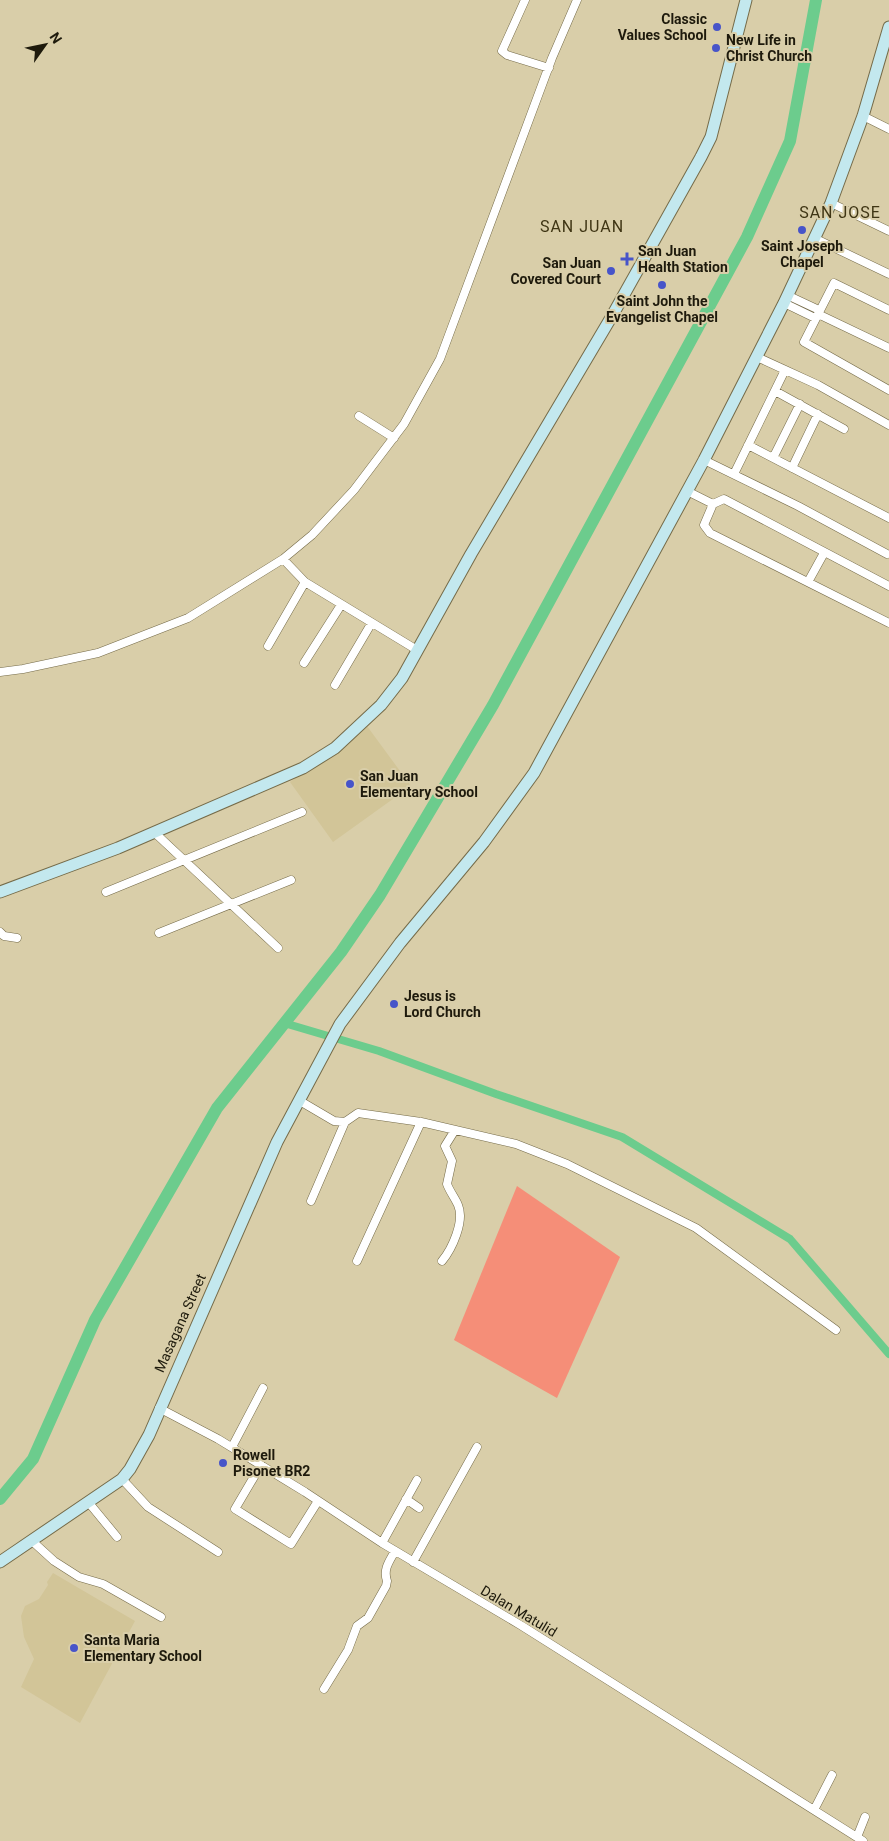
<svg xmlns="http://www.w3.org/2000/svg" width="889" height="1841" font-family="Roboto,sans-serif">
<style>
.built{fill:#d2c598}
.green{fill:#f58e78}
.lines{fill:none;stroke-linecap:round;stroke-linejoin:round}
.canal{stroke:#6ccc8d;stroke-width:8}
.river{stroke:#6ccc8d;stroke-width:12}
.street-casing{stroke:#756b49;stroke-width:9}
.secondary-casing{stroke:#756b49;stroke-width:13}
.street{stroke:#fff;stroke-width:8}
.secondary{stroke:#c3e8ee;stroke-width:11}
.poi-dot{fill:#4754c9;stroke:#d9cea9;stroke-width:2}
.labels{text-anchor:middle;stroke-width:4;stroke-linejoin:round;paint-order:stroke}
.poi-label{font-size:14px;font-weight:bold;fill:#1e1a0c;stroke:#d9cea9;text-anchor:start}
.street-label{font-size:14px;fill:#1e1a0c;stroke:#d9cea9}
.quarter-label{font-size:16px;letter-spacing:1px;fill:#3f3514;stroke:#d9cea9}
</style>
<rect width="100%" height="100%" fill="#d9cea9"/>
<path class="built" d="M367 726 411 786 333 842 290 782Z
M53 1573 135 1621 80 1723 21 1687 34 1659 24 1637 21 1616 25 1606 39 1599 48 1585 47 1582Z"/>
<path class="green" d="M517 1186 620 1257 557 1398 454 1340Z"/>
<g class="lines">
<path class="canal" d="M284 1023 379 1051 496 1094 622 1137 790 1239 889 1354"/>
<path class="river" d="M0 1499 33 1459 95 1320 217 1108 341 952 380 895 493 705 747 237 790 141 816 0"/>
<g class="street-casing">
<path id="street" d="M525 0 502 51 507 55 549 68
M863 116 889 129
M831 203 889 231
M814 238 889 274
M787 295 819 310
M784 303 815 318
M889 310 834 283 804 342 889 390
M818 314 889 348
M757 357 818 385 889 425
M775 391 844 429
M359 416 394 438
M748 445 889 518
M773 458 800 404
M704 460 798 506 887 554
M792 468 818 414
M734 474 785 370
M687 491 713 504
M283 559 305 582 417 650
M808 582 824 553
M889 586 724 499 713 504 704 525 710 533 889 623
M268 646 305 582
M304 663 341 605
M0 672 23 669 98 653 188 618 283 559 312 535 354 490 404 424 440 359 552 58 577 0
M335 685 371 624
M155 833 278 948
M106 892 302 812
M0 932 4 936 17 938
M159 933 291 880
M300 1101 334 1121 345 1122 358 1113 421 1122 516 1144 567 1164 696 1228 836 1330
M311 1201 345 1122
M357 1261 421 1122
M442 1261C452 1249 465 1221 458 1205 455 1198 450 1192 447 1184L452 1161 445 1146 455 1130
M159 1408 218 1439 305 1492 382 1543 522 1626 863 1841
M232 1447 263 1388
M261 1465 235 1509 291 1544 318 1501
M122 1479 148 1507 218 1552
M406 1499 419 1508
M89 1503 117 1537
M32 1541 54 1561 79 1577 103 1584 161 1617
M382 1543 417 1480
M413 1562 477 1447
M324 1689 348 1650 357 1626 368 1618 386 1586 387 1581C383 1569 389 1562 395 1551
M814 1810 832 1775
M857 1837 865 1817"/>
</g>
<g class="secondary-casing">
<path id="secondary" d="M0 892 118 848 303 768 335 748 381 705 402 678 471 554 612 316 701 157 711 137 746 0
M0 1562 122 1479 130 1469 149 1435 277 1142 340 1024 400 943 484 842 534 773 704 460 784 303 831 203 863 116 889 27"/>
</g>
<use href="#street" class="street"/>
<use href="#secondary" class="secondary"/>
</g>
<g class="poi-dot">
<circle cx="717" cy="27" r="5"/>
<circle cx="716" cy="48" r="5"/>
<circle cx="802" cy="230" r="5"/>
<path d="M624.5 251.5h5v5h5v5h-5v5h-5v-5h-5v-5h5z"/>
<circle cx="611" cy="271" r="5"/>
<circle cx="662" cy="285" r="5"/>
<circle cx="350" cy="784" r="5"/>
<circle cx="394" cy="1004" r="5"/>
<circle cx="223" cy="1463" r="5"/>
<circle cx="74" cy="1648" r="5"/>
</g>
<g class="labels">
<g class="poi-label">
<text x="707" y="24" text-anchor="end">Classic<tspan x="707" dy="16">Values School</tspan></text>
<text x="726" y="45">New Life in<tspan x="726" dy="16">Christ Church</tspan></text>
<text x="802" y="251" text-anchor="middle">Saint Joseph<tspan x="802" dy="16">Chapel</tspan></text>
<text x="638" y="256">San Juan<tspan x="638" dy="16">Health Station</tspan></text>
<text x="601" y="268" text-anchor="end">San Juan<tspan x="601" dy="16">Covered Court</tspan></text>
<text x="662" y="306" text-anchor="middle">Saint John the<tspan x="662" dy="16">Evangelist Chapel</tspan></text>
<text x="360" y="781">San Juan<tspan x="360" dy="16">Elementary School</tspan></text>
<text x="404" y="1001">Jesus is<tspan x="404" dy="16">Lord Church</tspan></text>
<text x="233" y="1460">Rowell<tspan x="233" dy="16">Pisonet BR2</tspan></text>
<text x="84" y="1645">Santa Maria<tspan x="84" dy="16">Elementary School</tspan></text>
</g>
<g class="street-label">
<text transform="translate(180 1323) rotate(-66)" y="5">Masagana Street</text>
<text transform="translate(519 1611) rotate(31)" y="5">Dalan Matulid</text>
</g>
<g class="quarter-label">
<text x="840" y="218">SAN JOSE</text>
<text x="582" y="232">SAN JUAN</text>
</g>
</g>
<g transform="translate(45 45) rotate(57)" stroke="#d9cea9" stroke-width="4" paint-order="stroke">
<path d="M0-4L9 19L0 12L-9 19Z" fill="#1e1a0c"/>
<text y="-8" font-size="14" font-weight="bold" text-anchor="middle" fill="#1e1a0c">N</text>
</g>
</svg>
